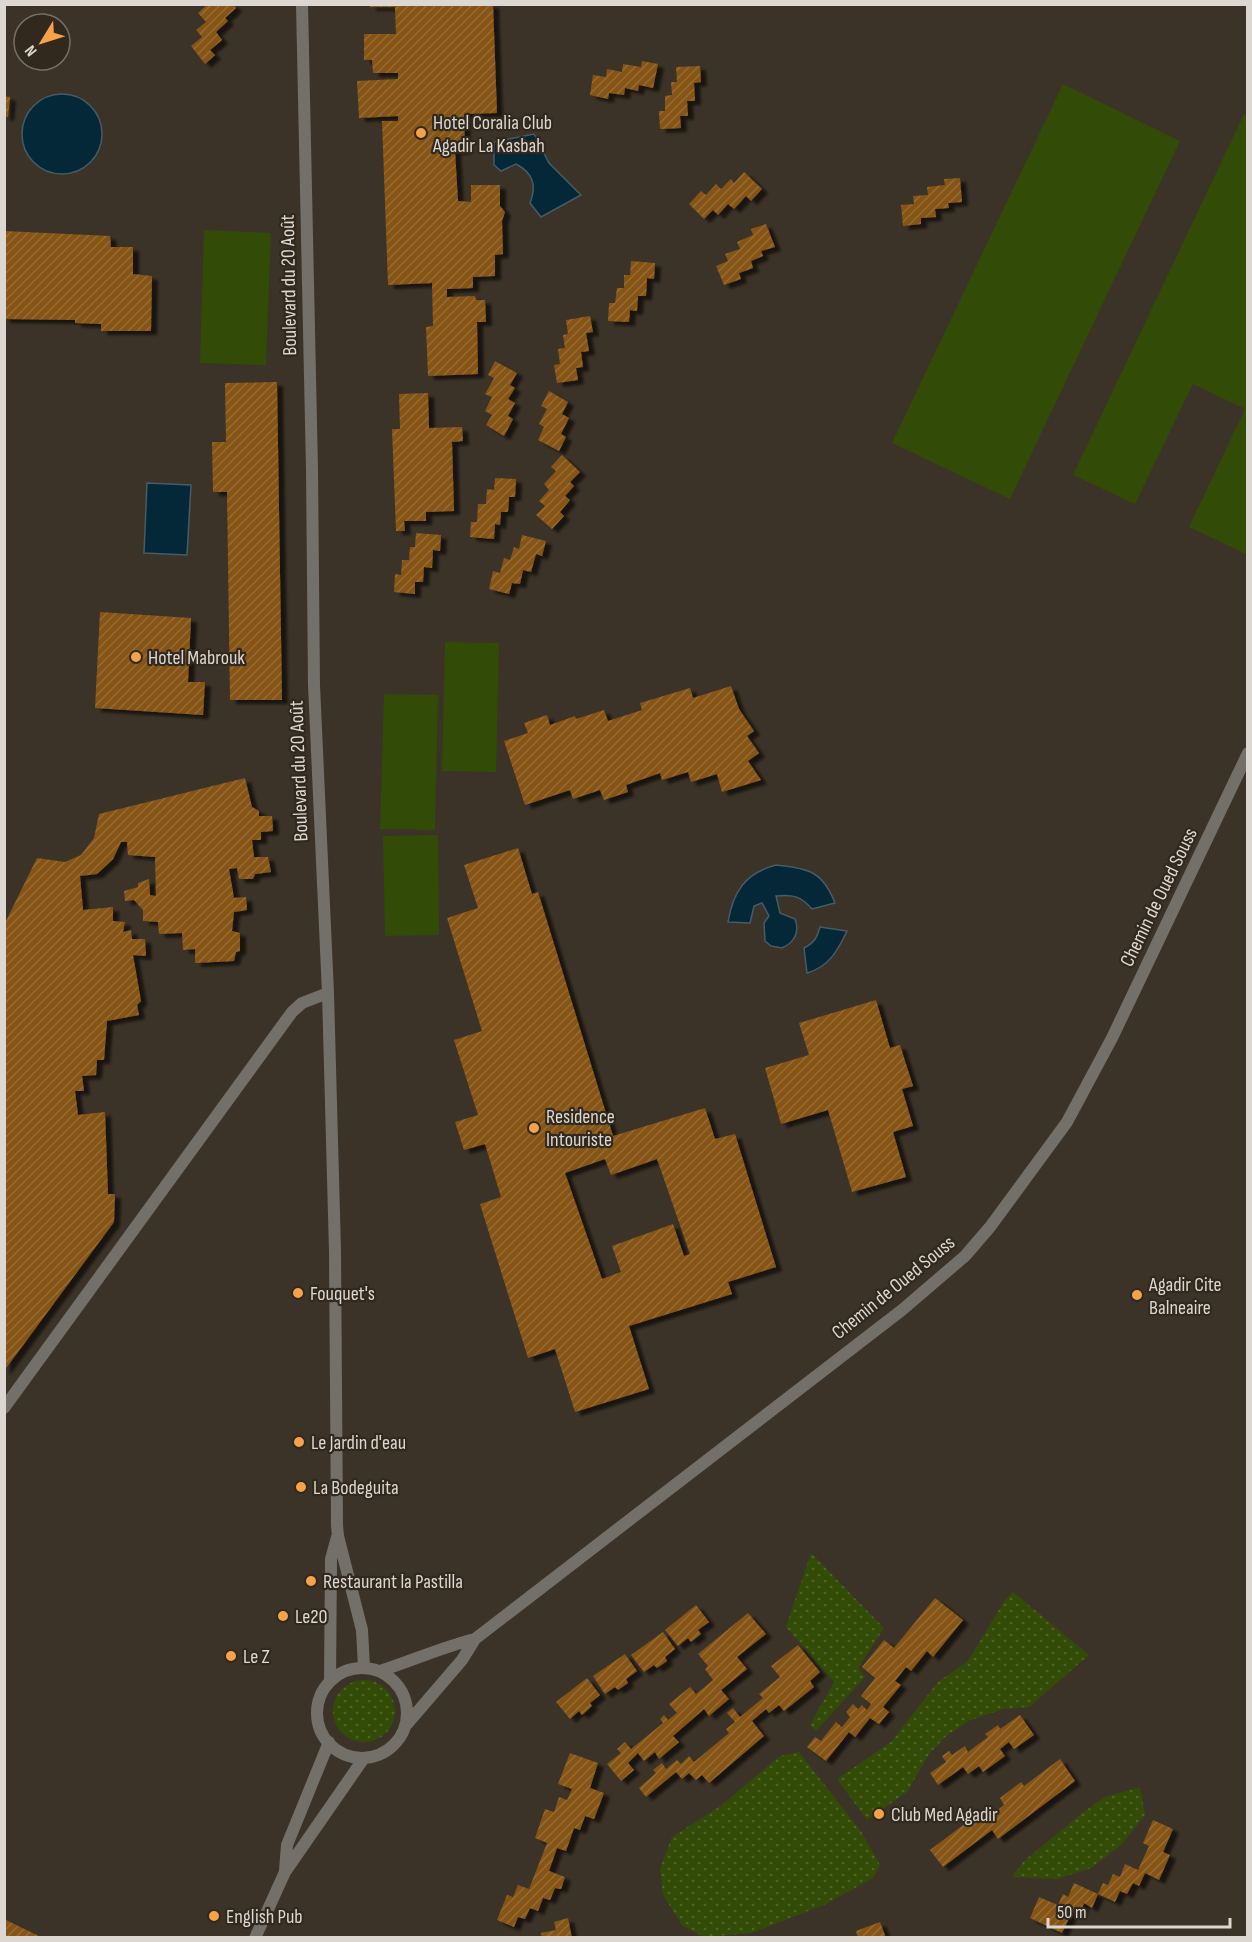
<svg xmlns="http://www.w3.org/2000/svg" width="1252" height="1942" font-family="'Sofia Sans Condensed',sans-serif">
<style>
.grass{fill:url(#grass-dots)}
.pitch{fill:#324b06}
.water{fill:#042838;stroke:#455c66;stroke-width:1.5}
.building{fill:url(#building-hatch);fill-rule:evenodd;filter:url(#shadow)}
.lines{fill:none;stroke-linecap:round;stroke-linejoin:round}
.minor{stroke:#73706a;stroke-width:12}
.tertiary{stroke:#73706a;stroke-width:12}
.poi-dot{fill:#f6a248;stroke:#31291e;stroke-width:2}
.labels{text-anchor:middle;stroke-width:4.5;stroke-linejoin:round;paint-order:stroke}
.poi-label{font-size:20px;fill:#dcd7d0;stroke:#31291e;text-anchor:start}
.street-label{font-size:20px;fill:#dcd7d0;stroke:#31291e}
</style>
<defs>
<pattern id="grass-dots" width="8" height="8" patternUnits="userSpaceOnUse" patternTransform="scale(1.5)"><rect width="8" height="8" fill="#324b06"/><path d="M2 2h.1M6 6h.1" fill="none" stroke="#4f6429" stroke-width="1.8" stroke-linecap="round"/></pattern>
<pattern id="building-hatch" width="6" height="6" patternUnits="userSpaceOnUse" patternTransform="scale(1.5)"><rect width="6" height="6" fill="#865415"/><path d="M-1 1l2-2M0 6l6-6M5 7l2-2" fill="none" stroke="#966c36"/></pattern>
<filter id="shadow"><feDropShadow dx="6" dy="4" stdDeviation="1.5" flood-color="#0009"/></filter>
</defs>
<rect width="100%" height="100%" fill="#3c3328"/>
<path class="grass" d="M811 1553 884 1628 858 1668 865 1677 816 1731 810 1725 834 1682 786 1627Z
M1013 1592 1089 1655 1029 1707 1003 1709 968 1721 945 1737 929 1754 907 1792 867 1820 837 1779 891 1742 938 1682 968 1661 1005 1600Z
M333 1711a31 31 0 1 1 62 0a31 31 0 1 1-62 0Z
M799 1752 862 1833 880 1865 873 1878 826 1904 752 1933 704 1937 682 1925 663 1895 660 1869 672 1837 722 1805 780 1756Z
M1140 1787 1145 1815 1121 1845 1091 1868 1057 1879 1012 1877 1024 1861 1082 1813 1105 1797Z"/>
<path class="pitch" d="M1063 84 1180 141 1010 499 892 443Z
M1244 114 1248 116 1246 554 1189 527 1245 409 1193 384 1135 504 1073 475Z
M204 230 271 233 266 365 200 363Z
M445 642 499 643 496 772 442 771Z
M384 694 438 695 435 830 380 829Z
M438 835 439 935 385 936 383 836Z"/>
<path class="water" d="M22 134a40 40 0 1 1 80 0a40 40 0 1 1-80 0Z
M534 134 549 163 581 195 541 217 530 203C537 185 533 173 516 164L501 171 494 165V142Z
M147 483 191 485 187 555 144 553Z
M776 865C809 868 823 872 835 903L812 909C801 896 792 894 776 896L780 913 795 919C800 932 794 943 782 948L771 946 765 941 764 923 769 916 762 903 754 906 750 923 728 922C733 892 745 873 776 865Z
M820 927 847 931C838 950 829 967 807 973L804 948C814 943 817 938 820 927Z"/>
<path class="building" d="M208 4H233L236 8 225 18 228 21 216 32 222 40 210 50 215 55 205 64 191 46 202 37 196 30 206 22 198 13Z
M370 4H493L497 113 464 114 465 150 455 151 458 201 471 202V185H500V206L505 212 502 221 503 254 495 255V276L473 277V288L447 289V297L475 296 476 300H485L486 322H477L478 374 428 376 426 327 433 326 432 283 388 285 382 121H398V116L359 118 357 81 398 79V73H373L372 60H364V34H396L395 7H370Z
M642 61 658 64 653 88 639 85 638 91 625 88 624 95 609 93 608 99 590 95 593 75 606 77 607 69 622 72 623 64 641 67Z
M700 66 701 82 694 83 695 101H687L688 116H680L681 128 660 129 659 111H665V96L672 95 671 82H677L676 67Z
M4 96 10 97 8 117H4Z
M744 172 762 189 751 201 746 196 734 209 728 204 718 215 713 210 704 219 689 204 701 191 706 195 716 184 721 189 731 179 734 183Z
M960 178 962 202 948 203 949 208 935 209 936 217 921 218V224L903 226 901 205 914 204 913 196 928 195 927 187 945 185 944 179Z
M766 224 775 247 761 251 763 256 751 261 753 268 739 273 741 279 724 285 716 266 728 261 725 254 740 249 737 242 753 235 751 229Z
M4 231 110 236 111 247H133V274L152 276 151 331H101V324L75 323V320L4 319Z
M631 261 655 263 654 279 647 278 646 296H638L637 311 630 310 629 322 608 321 609 303H615L617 288H624V275H630Z
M590 316 593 332 586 333 589 351 581 352 583 367 576 368 578 380 557 383 554 365 560 364 558 349 565 348 563 335 568 334 566 320Z
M495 361 517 373 510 385 515 388 508 399 515 403 508 416 513 419 504 436 486 425 492 415 485 411 492 397 485 394 494 378 488 375Z
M277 382 282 700H230L227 492H213L212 442H226L225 383Z
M549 391 568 402 562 414 569 418 561 434 566 437 559 451 538 440 544 427 539 424 547 409 541 406Z
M428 393 429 428 462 427 463 441 452 442 454 511 426 512V521H404L405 531H396L392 429H400L399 394Z
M562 455 580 472 570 482 574 486 565 496 570 500 560 512 564 516 552 529 536 515 545 506 539 501 549 490 544 484 556 471 551 467Z
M495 478 516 479 515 497H509L508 512H501L500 525 495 524 494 539 470 537 471 522H477L478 504H486L487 489 494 490Z
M416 533 441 535 440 551 433 550 432 568 424 567 423 582H415V594L394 592 395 574 401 575 402 560H409L410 547H415Z
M522 535 546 541 542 556 536 554 531 572 523 570 520 584 512 583 509 594 489 589 493 571 500 573 504 558 510 560 514 547 519 549Z
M100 612 191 618 188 682H205L203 715 95 708Z
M731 686 739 709 754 731 747 736 759 753 748 761 761 780 722 792 717 774 691 782 688 772 662 780 660 773 626 785 628 792 604 800 600 790 573 799 570 790 525 805 504 741 528 733 524 723 547 715 550 725 575 716 576 719 604 710 608 721 642 710 640 703 690 688 693 698Z
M245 778 252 807 259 811V816H272L273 831 261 832V840H252L254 857H268L271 872 255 874 253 879H239L237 868 229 869 234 898 246 897 247 910 234 912 232 931 240 933V951L236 952 234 961 195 963V949L183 950 182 933 159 934 158 922 143 921V910L134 900 125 901 124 891 138 887V883L149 879 150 895 156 896 155 857 128 855 127 842H121L113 859 97 874 80 876 83 910 113 907V921L125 922 123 932 131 930 132 939H145L146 956 133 955 141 1001 137 1005 139 1015 107 1021 104 1060H97L96 1075 82 1076 84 1091H75L78 1115 105 1112 108 1194H115L114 1222 4 1371V925L37 858 65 862 81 855 94 838 99 814Z
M518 848 532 894 538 892 613 1136 705 1108 715 1139 735 1134 776 1267 728 1282 732 1294 629 1326 649 1389 575 1412 555 1349 528 1358 480 1204 501 1197 485 1144 464 1150 455 1122 478 1115 454 1040 482 1031 447 918 478 908 464 865ZM605 1159 611 1175 657 1159 690 1254 684 1256 673 1224 612 1246 621 1272 602 1279 565 1173Z
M876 1000 890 1048 900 1045 913 1086 902 1089 913 1126 893 1132 906 1177 852 1192 828 1110 781 1124 765 1068 809 1055 799 1023Z
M935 1598 963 1620 933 1657 927 1651 911 1671 906 1667 895 1681 901 1685 883 1707 889 1712 879 1724 870 1718 855 1737 849 1732 826 1761 807 1747 815 1737 821 1741 836 1722 842 1727 850 1717 846 1712 853 1704 858 1709 862 1705 867 1710 871 1704 861 1696 875 1678 862 1667 884 1640 894 1648Z
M696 1605 709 1622 698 1630 701 1634 691 1642 688 1638 678 1646 665 1630Z
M748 1613 766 1634 737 1657 747 1669 721 1690 729 1699 709 1716 704 1709 673 1736 679 1742 659 1759 655 1752 644 1761 638 1753 628 1763 634 1770 621 1781 607 1764 621 1753 617 1749 625 1742 631 1749 663 1723 660 1719 664 1715 668 1720 677 1713 669 1704 690 1687 696 1694 713 1680 705 1669 708 1666 698 1654Z
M663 1632 675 1649 665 1657 667 1661 657 1668 654 1665 644 1672 631 1655Z
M798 1645 820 1672 810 1681 814 1687 784 1711 779 1705 769 1713 766 1709 752 1721 764 1736 709 1783 702 1775 696 1780 689 1773 682 1779 676 1772 646 1797 639 1788 656 1773 653 1770 662 1763 666 1769 677 1760 681 1764 689 1756 694 1762 729 1733 726 1729 735 1722 727 1713 733 1708 740 1717 763 1698 759 1694 780 1677 771 1666Z
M625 1654 637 1671 626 1679 628 1683 618 1690 615 1687 605 1694 593 1676Z
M587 1678 600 1695 590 1703 592 1706 582 1715 579 1711 570 1719 556 1702Z
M1020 1715 1034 1735 1014 1749 1009 1742 1000 1749 1005 1756 983 1772 979 1766 968 1774 963 1767 938 1785 930 1773 946 1762 942 1756 949 1751 952 1755 965 1746 968 1752 988 1737 985 1734 998 1725 1000 1729Z
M570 1753 598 1763 590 1788 604 1793 594 1819 585 1816 580 1830 574 1828 566 1851 557 1848 549 1871 565 1877 561 1889 555 1888 550 1900 543 1898 538 1911 530 1908 525 1919 518 1917 514 1927 497 1920 507 1895 513 1897 518 1885 529 1889 547 1843 535 1838 545 1809 554 1812 559 1797 567 1800 572 1789 558 1784Z
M1060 1759 1075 1781 998 1839 992 1830 943 1867 930 1850 979 1813 985 1820 1004 1805 1000 1798 1021 1782 1024 1786Z
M1153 1820 1173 1829 1163 1852 1170 1855 1159 1880 1145 1873 1139 1886 1133 1883 1127 1894 1120 1891 1115 1902 1098 1894 1092 1908 1084 1903 1079 1915 1072 1912 1062 1933 1030 1918 1039 1897 1058 1905 1063 1894 1068 1897 1074 1883 1098 1894 1103 1883 1108 1885 1113 1874 1120 1877 1125 1864 1138 1870 1149 1846 1143 1843Z
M568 1918 572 1938H542L541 1933 556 1930 554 1922Z
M4 1919 43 1938H4Z
M880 1922 886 1938H858L856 1931Z"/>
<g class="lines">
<path class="minor" d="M302 4 312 469 314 685 328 993 335 1251 337 1525 338 1536 362 1630 364 1667
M4 1408 292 1012 302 1003 328 993
M330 1681 331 1559 337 1537"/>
<path class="tertiary" d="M317 1713a45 45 0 1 1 90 0a45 45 0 1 1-90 0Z
M380 1671C412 1661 442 1647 475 1639
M407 1724 462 1660 475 1639 902 1310 965 1256 990 1227 1067 1122 1112 1038 1248 753
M285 1871 287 1845 329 1742
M255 1938 285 1872 364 1758"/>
</g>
<g class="poi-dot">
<circle cx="421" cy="133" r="6"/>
<circle cx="136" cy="657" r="6"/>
<circle cx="534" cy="1128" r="6"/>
<circle cx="298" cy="1293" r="6"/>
<circle cx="1137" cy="1295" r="6"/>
<circle cx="299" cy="1442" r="6"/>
<circle cx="301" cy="1487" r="6"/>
<circle cx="311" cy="1581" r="6"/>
<circle cx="283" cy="1616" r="6"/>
<circle cx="231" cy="1656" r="6"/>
<circle cx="879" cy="1814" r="6"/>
<circle cx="214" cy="1916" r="6"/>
</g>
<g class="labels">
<g class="poi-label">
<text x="433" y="129">Hotel Coralia Club<tspan x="433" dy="23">Agadir La Kasbah</tspan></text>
<text x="148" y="664">Hotel Mabrouk</text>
<text x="546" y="1123">Residence<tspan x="546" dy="23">Intouriste</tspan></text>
<text x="1149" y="1291">Agadir Cite<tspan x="1149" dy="23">Balneaire</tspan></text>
<text x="310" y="1300">Fouquet's</text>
<text x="311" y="1449">Le Jardin d'eau</text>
<text x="313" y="1494">La Bodeguita</text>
<text x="323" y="1588">Restaurant la Pastilla</text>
<text x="295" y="1623">Le20</text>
<text x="243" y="1663">Le Z</text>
<text x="891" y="1821">Club Med Agadir</text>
<text x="226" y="1923">English Pub</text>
</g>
<g class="street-label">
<text transform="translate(288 285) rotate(-91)" y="7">Boulevard du 20 Août</text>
<text transform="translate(298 771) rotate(-92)" y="7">Boulevard du 20 Août</text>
<text transform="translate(1158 897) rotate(-64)" y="7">Chemin de Oued Souss</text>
<text transform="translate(893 1287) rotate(-39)" y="7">Chemin de Oued Souss</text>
</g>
</g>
<rect width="1252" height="1942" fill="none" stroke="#dcd7d0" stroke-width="12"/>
<g transform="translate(42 42) rotate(232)"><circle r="28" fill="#31291e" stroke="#756f65" stroke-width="1.5"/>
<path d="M0-4.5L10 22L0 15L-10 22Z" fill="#f6a248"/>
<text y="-9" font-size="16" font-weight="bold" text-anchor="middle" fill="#dcd7d0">N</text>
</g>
<path d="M1048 1918v9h182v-9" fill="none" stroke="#dcd7d0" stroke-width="3"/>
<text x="1057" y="1918" font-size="18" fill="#dcd7d0" stroke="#31291e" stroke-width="4.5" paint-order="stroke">50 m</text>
</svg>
